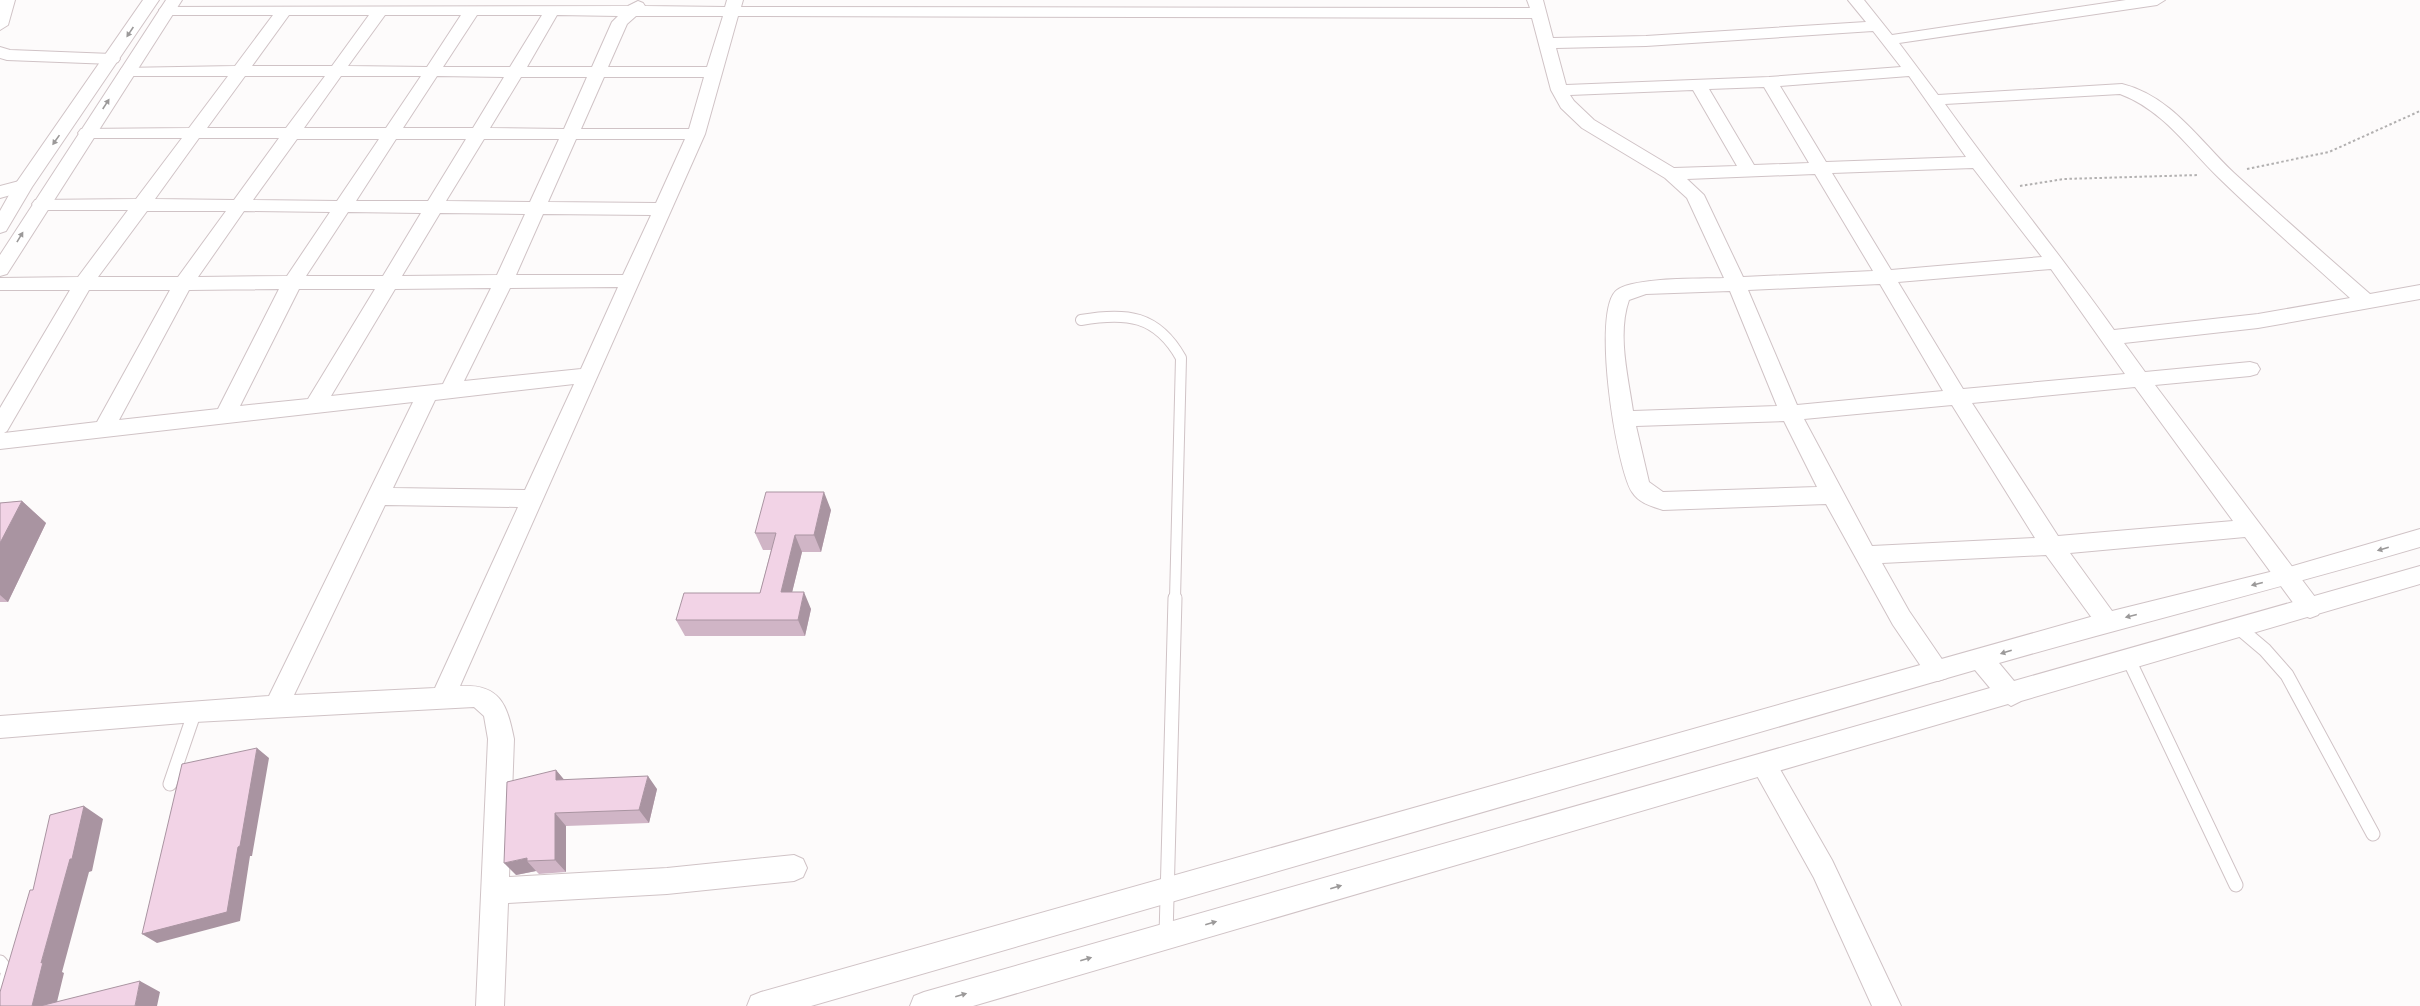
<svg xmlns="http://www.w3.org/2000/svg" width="2420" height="1006" font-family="Inter,sans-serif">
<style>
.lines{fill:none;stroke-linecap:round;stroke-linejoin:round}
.lane-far1-casing{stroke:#d0c3c6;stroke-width:12}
.lane-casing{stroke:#d0c3c6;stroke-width:15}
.street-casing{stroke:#d0c3c6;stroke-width:2}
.secondary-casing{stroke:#d0c3c6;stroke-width:2}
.path{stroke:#b2b0b0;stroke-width:2;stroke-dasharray:2.5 2.5;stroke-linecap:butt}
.lane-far1{stroke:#fff;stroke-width:10}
.lane{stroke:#fff;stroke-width:13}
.street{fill:#fff;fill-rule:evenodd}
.secondary{fill:#fff;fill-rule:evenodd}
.wall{fill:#d0b5c6}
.shaded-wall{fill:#a994a1}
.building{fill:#f2d3e6;stroke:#a994a1}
.oneway{fill:#9b9999}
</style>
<rect width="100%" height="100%" fill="#fdfbfb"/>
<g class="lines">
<g class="lane-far1-casing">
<path id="lane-far1" d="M1081 320C1126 312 1157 315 1181 358L1175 599"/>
</g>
<g class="lane-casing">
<path id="lane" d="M2239 628 2265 650 2287 675 2373 834
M2129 660 2236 885
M170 784 195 711
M1166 936 1175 598
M0 962 8 972 0 998"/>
</g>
<g class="street-casing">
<path id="street" d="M0 0H15L8 25 0 30Z
M727 0H743L741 7 1530 8 1527 0H1543L1553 38 1646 36 1866 22 1848 0H1864L1892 35 2126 0H2165L2157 5 1899 43 1938 95 2122 84C2171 96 2199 140 2234 173 2279 214 2324 254 2370 294L2420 285V299L2258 328 2124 343 2145 372 2250 362 2257 364 2260 369 2257 374 2250 376 2155 385 2318 601 2322 608 2318 615 2310 618 2302 615 2245 537 2070 553 2120 622 2116 629 2108 632 2100 629 2046 555 1882 563 1909 611 1950 671 1947 678 1938 681 1929 678 1893 625 1826 504 1663 510C1651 506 1639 503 1632 492 1616 467 1591 309 1617 290 1634 277 1701 279 1724 278L1687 198 1665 178 1582 128 1561 108 1551 90 1532 18 738 16 705 134 460 686C500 684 507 704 514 739L509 877 667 868 794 855 803 859 807 868 803 877 794 881 667 894 508 903 504 1006H476L488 739 484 716 474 707 195 722 0 738V716L269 696 413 402 0 449V408L70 290H0V278L78 277 128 210H41L35 208 32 204 35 200 136 199 182 138H87L81 137 78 133 81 129 189 128 228 76H128L122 74 120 71 122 68 235 66 273 15H167L162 13 159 10 162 7 628 6 638 1 643 3 645 6 725 7ZM289 15H369L332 66H252ZM385 15H461L427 67 348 66ZM477 15H542L510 67H443ZM557 15 618 16 612 22 592 67H527ZM636 16H723L707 67H608L627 24ZM1873 31 1901 67 1769 77 1566 85 1556 48 1646 46ZM245 76H325L286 128H207ZM341 76H421L386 128H304ZM437 76 504 77 473 128H403ZM1909 76 1966 157 1826 162 1780 86ZM521 77H587L564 129 490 128ZM604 77H704L689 129H581ZM1764 87 1809 163 1754 165 1709 89ZM1693 90 1737 166 1674 168 1594 120 1574 101 1570 95ZM2120 94C2163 110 2188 148 2219 178 2261 219 2306 258 2350 298L2258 314 2114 330C2060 254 2000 181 1945 104ZM199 138H279L234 200 155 199ZM297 139H379L337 201 253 200ZM396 139H466L428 201H356ZM484 139H559L530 202 446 201ZM576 139H685L656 203 548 202ZM1973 168 2042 257 1891 270 1832 173ZM1815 174 1873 271 1743 277 1704 195 1687 179ZM147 211H226L178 277H98ZM244 211 330 212 287 276 198 277ZM348 212 421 213 383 276H306ZM440 213 525 214 497 275 402 276ZM543 214 651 215 623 275H516ZM2051 269 2125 374 1963 389 1898 282ZM1880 284 1943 391 1797 405 1748 290ZM618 287 581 369 464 381 510 288ZM491 288 443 384 331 396 395 289ZM279 289 218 409 119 420 189 290ZM299 289H375L308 399 240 406ZM89 290H170L97 422 4 433 7 431ZM1730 291 1777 406 1633 411C1628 376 1617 334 1629 300L1646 294ZM574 384 525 490 393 488 435 400ZM2135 387 2233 521 2058 536 1972 403ZM1952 405 2035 538 1872 546 1804 419ZM1784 421 1817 487 1663 492 1649 482 1636 426ZM385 505 518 507 435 688 294 695Z
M0 47 10 50 112 54 118 56 120 59 118 62 112 64 7 60 0 58Z
M23 180 29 182 32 186 29 190 0 198V186Z
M1764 754 1773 757 1832 860 1901 1006H1872L1814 878 1751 765 1755 757Z"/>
</g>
<g class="secondary-casing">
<path id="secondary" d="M143 0H159L32 187 6 231 0 233V211L14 186Z
M166 0H182L7 274 0 276V255Z
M2420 529V547C2280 588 2139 623 1999 663L2014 681 2420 566V584L2021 701 2011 706 2008 704 973 1006H910L914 996 924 992 1990 688 1975 670 811 1006H747L751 996 761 992 2108 612 2286 568Z"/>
</g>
<path class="path" d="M2247 169 2329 152 2420 111
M2020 186 2064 179 2199 175"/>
<use href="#lane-far1" class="lane-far1"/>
<use href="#lane" class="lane"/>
<use href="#street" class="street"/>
<use href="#secondary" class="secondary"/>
</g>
<path class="wall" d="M22 501 46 523 8 602H0V503Z
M831 510 821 552H802L792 592 811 609 805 636H685L676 620 760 593 771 550H763L755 533Z
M556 770 563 779 657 789 649 823 566 826V872L539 874 536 871 516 875Z"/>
<path class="shaded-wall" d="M824 492 831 510 821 552 814 535Z
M22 501 46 523 8 602 0 595V543Z
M795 535 802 552 788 609 781 592Z
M804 592 811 609 805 636 798 620Z
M257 748 269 758 252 856H250L240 921 157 943 142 934 238 847Z
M556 770 567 783 556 780Z
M648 776 657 789 649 823 639 810Z
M84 806 103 819 92 871 89 872 62 972 64 973 56 1006H32L41 963Z
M555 813 566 826V872L555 860Z
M527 858V861L536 871 516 875 504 863Z
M140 981 160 992 157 1006H135Z"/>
<path class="building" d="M766 492H824L814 535H795L781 592H804L798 620H676L684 593H760L776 533H755Z
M22 501 0 543V503Z
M257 748 240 846 238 847 227 912 142 934 182 764Z
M556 770V780L648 776 639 810 555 813V860L527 861V858L504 863 507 782Z
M84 806 72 859H70L41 963 43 962 32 1006H0V992L30 890H33L50 815Z
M140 981 135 1006H40Z"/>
<defs><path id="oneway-solid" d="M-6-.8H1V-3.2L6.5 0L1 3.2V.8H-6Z"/></defs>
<g class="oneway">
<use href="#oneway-solid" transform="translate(130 32) rotate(124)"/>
<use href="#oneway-solid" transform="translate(106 104) rotate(-57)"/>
<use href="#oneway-solid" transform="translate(56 140) rotate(125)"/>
<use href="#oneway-solid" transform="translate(20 237) rotate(-59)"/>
<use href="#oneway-solid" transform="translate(2383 549) rotate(164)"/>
<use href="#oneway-solid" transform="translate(2257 584) rotate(166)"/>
<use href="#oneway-solid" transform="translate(2131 616) rotate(166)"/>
<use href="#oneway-solid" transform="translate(2006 652) rotate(163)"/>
<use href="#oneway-solid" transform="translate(1336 887) rotate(-16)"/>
<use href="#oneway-solid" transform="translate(1211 923) rotate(-16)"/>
<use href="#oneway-solid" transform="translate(1086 959) rotate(-16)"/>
<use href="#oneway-solid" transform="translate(961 995) rotate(-16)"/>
</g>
</svg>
